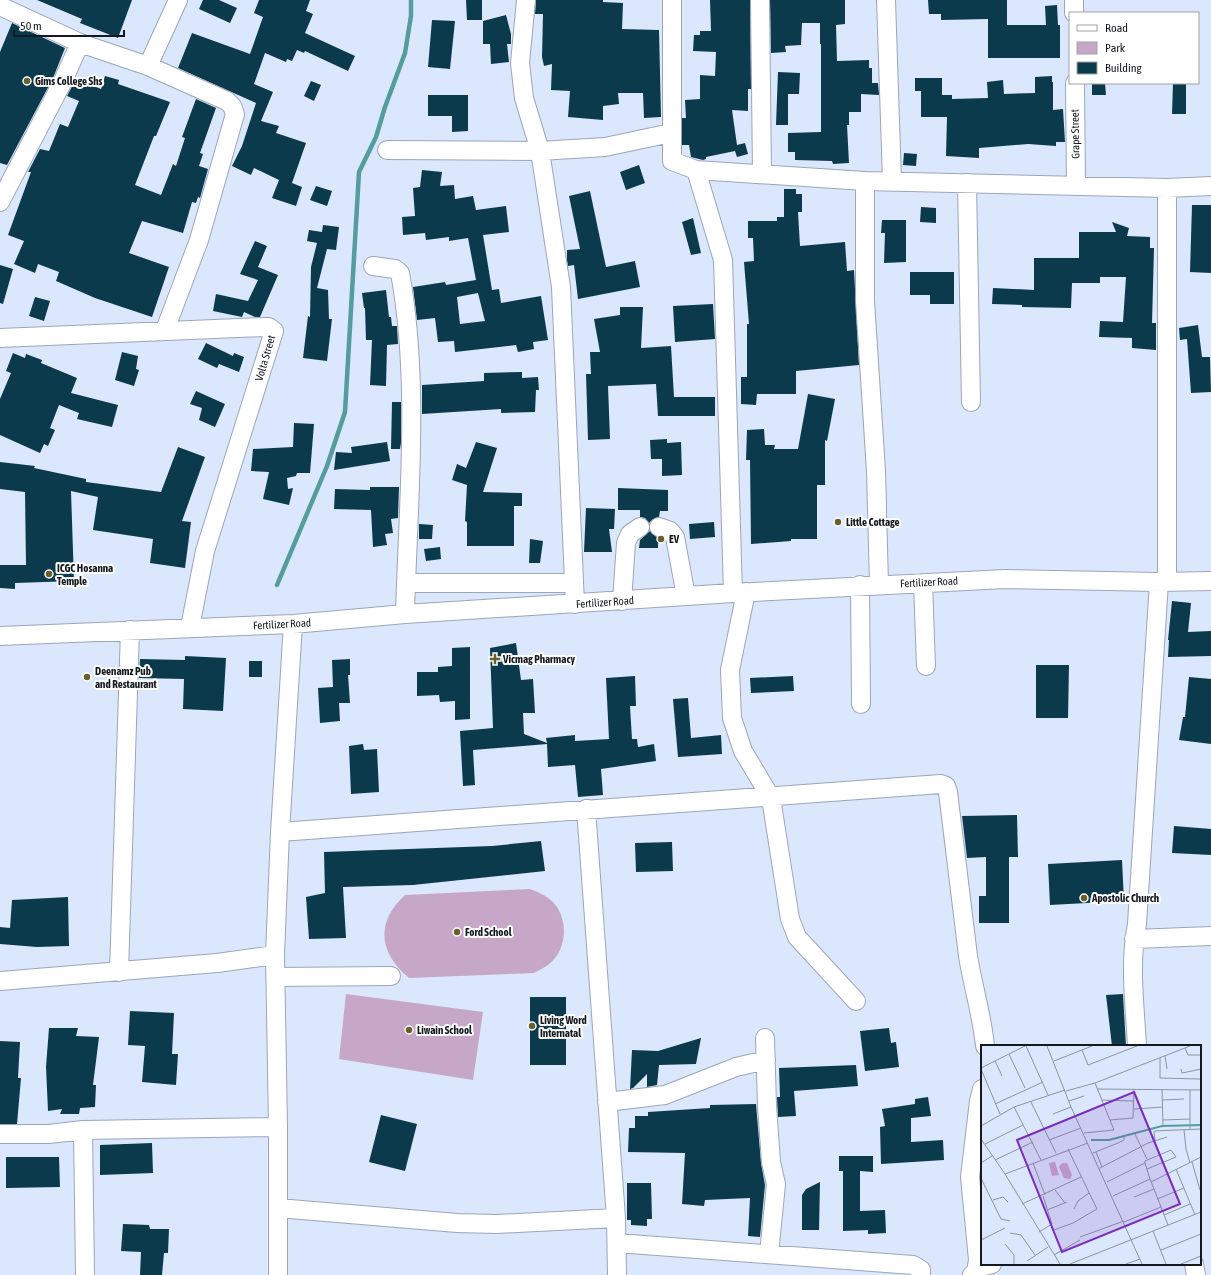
<svg xmlns="http://www.w3.org/2000/svg" width="1211" height="1275" font-family="'Asap Condensed',sans-serif">
<style>
.green{fill:#c6a7c8}
.lines{fill:none;stroke-linecap:round;stroke-linejoin:round}
.stream{stroke:#559c9e;stroke-width:4.5}
.building{fill:#0b3a4c;fill-rule:evenodd}
.minor-casing{stroke:#9ba6ba;stroke-width:20}
.minor{stroke:#fff;stroke-width:18}
.poi-dot{fill:#67612e;stroke:#fff;stroke-width:1.5}
.labels{text-anchor:middle;stroke-width:4;stroke-linejoin:round;paint-order:stroke}
.poi-label{font-size:11px;font-weight:bold;fill:#14181f;stroke:#fff;text-anchor:start}
.street-label{font-size:11px;fill:#14181f;stroke:#fff}
.inset-river{fill:none;stroke:#559c9e;stroke-width:2}
.inset-road{fill:none;stroke:#8b94a4;stroke-width:1}
.view{fill:#7b2cbf;fill-opacity:0.15;stroke:#7b2cbf;stroke-width:2}
.inset-edge{fill:none;stroke:#14181f;stroke-width:2}
</style>
<rect width="100%" height="100%" fill="#dbe7fc"/>
<path class="green" d="M530 889C538 892 545 895 552 901 569 918 568 950 548 965 544 968 539 970 534 973L409 978C379 953 375 923 405 895Z
M346 994 483 1012 473 1080 339 1059Z"/>
<g class="lines">
<path class="stream" d="M277 585 327 466 345 412 359 172 376 137 385 107 405 53 411 16V0"/>
</g>
<path class="building" d="M37 0H132L118 38 80 23 82 19Z
M203 0H219L237 8 230 23 199 9Z
M259 0H310L306 11 313 14 305 33 355 56 348 71 305 51 304 53 297 50 292 61 287 59 286 62 265 53 254 84 273 92 261 121 279 126 276 133 306 143 292 183 302 187 296 206 272 198 279 180 254 168 251 175 232 166 242 146 256 103 178 68 192 33 250 54 263 17 254 13Z
M466 0H482V20H467Z
M536 0H603V2L623 3 622 29 659 30 661 117 644 118 643 93H618L619 104 603 106V120L568 117 570 91 551 90 552 64 544 66 542 57 543 14H535Z
M710 0H750L751 89H748V111L732 110 737 145 745 143 748 154 737 157 735 151 706 157V159L703 160 691 157 689 145H682V118H686L685 100 700 99V75L715 76 716 52 693 51 694 35H700V31H711Z
M770 0H845V24L836 25 837 61 869 60V68H872V83H878L879 95 861 94V112H849V125H847L849 163 833 164 832 161 795 160V152H788V133L821 132V44H820V23H802L801 45 785 46 786 52 771 53Z
M928 0H1007V25H1046L1045 6 1057 5 1058 25H1060V58H988V19L941 20V14H929Z
M506 15 511 34V44H507L509 62 491 64 490 44H483V21Z
M432 20 455 21 450 69 428 67Z
M12 23 65 48 53 78 7 165 0 163V52Z
M778 72 800 73 799 94H788V125H776Z
M105 76 119 80 118 84 170 102 156 136H154L135 185 161 195 173 164 176 166 185 138 182 137 196 99 216 108 200 153 203 154 199 166 208 169 200 198 198 197 196 203 192 202 183 233 142 221 129 253 169 267 152 317 95 298 56 281 59 272 38 264 35 273 14 264 24 241 8 235 31 172H28L40 149 49 151 60 124 68 127 79 101 67 96 76 79 101 89Z
M1052 76V82H1053V110L1063 109 1065 142H1056V146L1028 144 979 148V158L946 156 947 117H921V91H915V78H942V95H952V99L988 98 987 82 1003 80 1004 94 1035 93V77Z
M311 81 321 85 314 101 304 96Z
M1092 83H1105L1106 95H1092Z
M1173 83H1186V114H1172Z
M428 95H468V131L452 132V116H428Z
M904 153 917 154 916 166 903 165Z
M639 165 645 183 626 190 620 172Z
M422 170 442 172 440 186 454 185 455 199 473 196 476 210 506 206 509 232 483 235 492 290 499 289 501 303 541 296 548 340 533 342 534 349 518 352 516 345 455 352 454 341 438 342 435 318 417 320 413 287 445 282 446 285 476 280 468 238 449 241V237L426 240 425 233 403 235 402 217 415 216 413 188 420 187ZM478 293 485 321 460 324 457 297Z
M316 186 332 191 327 206 310 200Z
M784 189H796V194H802V212H798L800 246 845 242 847 271 854 270 859 365 796 371V394H757L756 405 741 404V377H747V324H749L744 262 754 261 753 238H748V221H777V217H784Z
M590 191 606 267 635 261 640 287 578 299 574 265 568 266 567 260V250L580 249 569 196Z
M1192 205H1211V273L1190 272Z
M921 207 936 208V223L920 222Z
M693 218 701 253 691 255 682 222Z
M882 220H906V262L884 263 885 233H881Z
M1112 222 1129 228 1127 236 1150 237V248H1154L1152 323H1156V350L1132 348V338L1099 337 1100 321 1123 322 1126 277H1100V283H1072L1071 308 1022 307V305L992 304 993 288 1034 290V258H1079V232H1116Z
M323 225 339 227 336 250 327 249 317 288 328 290 329 319H332L327 361 303 358 308 316 310 317 311 267 317 243 307 241 309 230 322 232Z
M255 241 267 246 258 267 278 275 260 317H255L244 312 242 317 213 311 216 294 248 301 258 280 240 274Z
M0 265 13 269 3 304 0 303Z
M910 272H954V304H930V295H910Z
M386 290 389 317H391L392 326H397L398 344 387 345 386 386 370 385 372 340H366L365 308H364L362 293Z
M35 297 50 301 44 321 29 316Z
M713 304 715 339 675 342 673 306Z
M620 307H643L641 348 671 346 674 397H715V416H658L656 384 608 386 610 439 588 440 586 374H591L590 352H600L594 319 620 315Z
M1198 325 1202 357H1210L1211 392 1191 393 1187 339 1180 340 1179 328Z
M206 343 233 356 234 353 244 357 239 372 219 364 217 368 198 359Z
M122 352 138 356 136 369 139 370 134 386 115 380Z
M13 353 25 358 26 354 42 360 41 363 77 378 71 393 118 405 112 427 77 419 79 413 59 405 50 428 55 430 48 446 44 444 40 453 0 435V399L11 373 6 371Z
M522 372V378L538 377 539 390H536L535 412 501 413V409L422 414V385L484 381V373Z
M196 391 225 404 215 427 199 420 202 408 190 404Z
M808 394 835 399 827 441 825 440V485H817V539H791V541L751 544 750 460H746L747 430 764 429 765 445H775L774 449H798Z
M392 402H401V443L400 449H391Z
M294 423 314 424 310 473H297L296 476 287 478 288 489 293 488 289 505 263 499 269 472 251 471 253 449 293 447Z
M667 439V443L681 442 682 475 662 476V459H651L650 440Z
M387 442 390 461 334 470 336 452 352 453 351 447Z
M476 442 497 448 483 492 522 493V506H514V546H467V522L465 521 467 485 452 480 457 464 466 468Z
M178 447 205 457 182 521 191 522 185 568 150 563 153 539 93 530 98 497 71 491 74 581 15 583V589L0 588V565H26L25 492 0 489V462L35 466 34 468 86 479V482L161 492Z
M370 487H399L398 518 391 519 393 533 385 534 387 545 373 547 371 510 334 509 335 489 370 490Z
M618 488 668 490V511H660L659 517 653 519 649 523 645 518 640 517V510H618Z
M586 508 615 509 614 529H609L612 552H584Z
M714 522 715 537 690 539 689 524Z
M419 524 433 525 432 539H419Z
M650 531 658 538V548H639L640 540Z
M530 539 543 541 540 563H529Z
M440 547 441 559 426 561 424 549Z
M1172 601 1191 603 1188 632 1211 631V656L1168 657 1169 640H1168Z
M516 643 521 680 533 679 535 713H523L524 734 547 743 546 738 575 735V741L609 739 606 678 635 676 636 706H630L632 739H637L638 747 654 744 656 761 601 769 603 795 578 797 575 765 548 767 547 744 473 750 475 785 463 786 460 731 493 728 490 648Z
M470 647V719L455 720V701L440 702 439 695 417 696V672H438V667L452 666V648Z
M185 656 226 658 223 711 183 709 184 679 139 678 140 659 185 660Z
M350 659V675H348L350 703H339L340 721 320 723 318 688 333 687 332 660Z
M249 661H262V677H249Z
M1036 665H1069L1068 718H1036Z
M793 676 794 691 751 693 750 678Z
M1189 677 1211 679V744L1179 740 1183 717H1185Z
M688 698 691 738 721 735 722 754 678 757 673 699Z
M363 744 364 750 377 749 379 792 351 794 349 746Z
M1017 815 1018 857H1009V923H979V896H986V857L967 858 962 816Z
M1174 826 1211 829V855L1172 853Z
M541 841 545 871 413 885 343 887 346 938 309 939 306 897 325 893 324 852 492 846Z
M672 842 673 871 636 872 635 843Z
M1122 860 1124 901 1050 905 1048 864Z
M68 897 69 946 37 947 0 944V927L10 928 12 900Z
M1123 994 1126 1046H1112L1106 995Z
M530 997H566V1065H530Z
M130 1011 174 1013 172 1054H178L176 1085 142 1082 145 1046 128 1045Z
M49 1028H78L76 1036 99 1037 93 1085H96L95 1107 80 1108 79 1114H60L62 1109 48 1111 46 1067Z
M889 1028 891 1043 896 1042 899 1067 865 1071 860 1031Z
M701 1038 696 1064 659 1065 657 1085 647 1087V1074L633 1088 630 1089 632 1050 658 1051Z
M0 1041 20 1042 18 1078H21L17 1124H0Z
M856 1065 858 1086 794 1091 796 1116 778 1117 777 1097H780L779 1068Z
M928 1097 931 1116 911 1118V1142L943 1140 944 1160 881 1164 880 1127 885 1126 882 1109 915 1104V1099Z
M756 1104 761 1163 765 1185 760 1237 748 1236 750 1198 705 1200 704 1206 682 1204 685 1153 628 1152 629 1128H635V1116H648V1112L710 1108V1105Z
M381 1115 417 1124 405 1171 369 1162Z
M152 1143 153 1173 100 1175V1145Z
M839 1156H873V1172L860 1171V1211L885 1210 886 1233 868 1234V1230L843 1231V1171H839Z
M6 1157H59L60 1187 6 1188Z
M820 1182 819 1230H802V1195L806 1189Z
M627 1183H651L652 1219H647V1226L631 1225V1220H627Z
M123 1224 149 1225 150 1229H169L168 1253H164L162 1275H140L141 1252 121 1251Z"/>
<g class="lines">
<g class="minor-casing">
<path id="minor" d="M526 0 520 63 524 98 540 151 561 287 575 604
M672 0V161L696 170
M760 0 762 173
M886 0 892 181
M1074 0V13
M0 6 80 43 148 66 227 101 232 106 235 114 199 240 165 330
M148 66 178 0
M1075 83 1076 186
M387 150 540 151 605 147 671 133
M967 183 971 402
M0 202 62 83 80 43
M373 266 395 269 400 273C420 381 408 504 405 614
M0 338 264 327H269L274 331 205 551 190 627
M659 527 670 531 675 537 686 596
M1167 582V188L1211 186
M406 583H574
M923 583 926 666
M860 585 861 704
M879 585 876 471 865 301V181L1167 188
M746 592 730 670 732 718 743 751 771 798 790 919 797 937 856 1001
M733 593 723 260 696 170 865 181
M622 601 626 543 630 534 640 527
M0 636 293 624 405 614 733 593 1005 579 1159 582 1211 581
M586 809 616 1218 617 1275
M280 832 941 784 946 786 948 792C955 847 961 902 968 956 973 987 982 1015 985 1046
M1134 939 1211 936
M119 972 130 630
M276 977 391 976
M0 981 217 963 275 955
M765 1038 767 1106 771 1162 776 1184 769 1254
M1137 1046C1135 1006 1129 964 1137 924L1159 582
M607 1102 665 1095 736 1067 766 1060
M83 1130 85 1275
M0 1134H49L83 1130 278 1127
M278 1208 457 1223 496 1224 616 1218
M617 1243 913 1265 921 1270V1275
M1194 1264 1196 1275
M977 1268 992 1264
M278 1275V1127L275 955 280 832 293 624
M972 1275 976 1272 978 1260 970 1177 979 1101 982 1089"/>
</g>
<use href="#minor" class="minor"/>
</g>
<g class="poi-dot">
<circle cx="27" cy="81" r="4"/>
<circle cx="838" cy="522" r="4"/>
<circle cx="661" cy="539" r="4"/>
<circle cx="49" cy="574" r="4"/>
<path d="M493 653h4v4h4v4h-4v4h-4v-4h-4v-4h4z"/>
<circle cx="87" cy="677" r="4"/>
<circle cx="1084" cy="898" r="4"/>
<circle cx="457" cy="932" r="4"/>
<circle cx="532" cy="1026" r="4"/>
<circle cx="409" cy="1030" r="4"/>
</g>
<g class="labels">
<g class="poi-label">
<text x="35" y="85">Gims College Shs</text>
<text x="846" y="526">Little Cottage</text>
<text x="669" y="543">EV</text>
<text x="57" y="572">ICGC Hosanna<tspan x="57" dy="13">Temple</tspan></text>
<text x="503" y="663">Vicmag Pharmacy</text>
<text x="95" y="675">Deenamz Pub<tspan x="95" dy="13">and Restaurant</tspan></text>
<text x="1092" y="902">Apostolic Church</text>
<text x="465" y="936">Ford School</text>
<text x="540" y="1024">Living Word<tspan x="540" dy="13">Internatal</tspan></text>
<text x="417" y="1034">Liwain School</text>
</g>
<g class="street-label">
<text transform="translate(1075 134) rotate(-91)" y="4">Grape Street</text>
<text transform="translate(265 358) rotate(-74)" y="4">Volta Street</text>
<text transform="translate(929 582) rotate(-3)" y="4">Fertilizer Road</text>
<text transform="translate(605 602) rotate(-4)" y="4">Fertilizer Road</text>
<text transform="translate(282 624) rotate(-3)" y="4">Fertilizer Road</text>
</g>
</g>
<g transform="translate(981 1045)">
<rect width="220" height="220" fill="#dbe7fc"/>
<path d="M74 117 78 130 71 131 68 118ZM81 118H86L91 130 89 134 83 133 78 122Z" fill="#c6a7c8"/>
<path class="inset-river" d="M110 95H128L181 81 220 80"/>
<path class="inset-road" d="M45 1 67 50M66 1 90 62 161 219M204 3 207 10H220M101 5 107 20 156 1M28 9 44 43M184 11 186 24M179 13V33L220 34M14 16 21 31M73 16 111 1M0 23 44 1M0 24 19 69M200 24 201 28 220 24M116 44 220 45M181 45 182 80M85 46 114 38M120 55 152 56M181 55 203 54M88 56 103 51M50 57 75 108M14 59 62 37M33 62 60 115M153 64 182 62M72 69 90 62M129 75 152 73 153 44M182 75 209 74M0 81 33 62 84 45M209 84V45M203 85 205 104 209 118M103 88 133 85 114 38 209 1M154 89 166 114M0 94 24 129 107 98M68 95 100 83M174 96 173 86 220 84M4 99 42 80M115 107 121 122M112 108 137 98 143 95V92M14 115 52 97M211 117 219 145M0 118 11 111M52 118 64 150M164 118V116L190 105 195 112 166 124M119 123 167 98 186 92M195 124 214 170M24 129 79 219M0 133 20 174 29 176M126 137 164 118 169 134M170 137 220 112M74 145 84 158M132 151 169 134 180 162M153 152 173 144M176 154 203 143M12 155 22 152 27 157M41 159 100 132M93 164 97 156 108 148M66 165 86 157M183 170 209 159M143 177 180 162 187 180M70 180 73 185 92 178 116 164 87 104M172 186 185 219M58 187 71 179 62 151M29 188 40 190 54 210M99 192 143 176M0 195 24 183M24 199 33 210V219M180 205 220 189M73 210 99 195M46 216 67 202M89 219 220 167M145 219 159 214M200 219 220 211"/>
<path class="view" d="M153 47 199 159 81 207 36 95Z"/>
<rect width="220" height="220" class="inset-edge"/>
</g>
<rect x="1069" y="12" width="130" height="72" fill="#ffffff" stroke="#a1a3a5"/>
<rect x="1077" y="25" width="20" height="6" fill="#ffffff" stroke="#a1a3a5"/>
<text x="1105" y="32" font-size="12" fill="#14181f">Road</text>
<rect x="1077" y="42" width="20" height="12" fill="#c6a7c8" stroke="#a1a3a5"/>
<text x="1105" y="52" font-size="12" fill="#14181f">Park</text>
<rect x="1077" y="62" width="20" height="12" fill="#0b3a4c" stroke="#a1a3a5"/>
<text x="1105" y="72" font-size="12" fill="#14181f">Building</text>
<path d="M14 30v6h110v-6" fill="none" stroke="#14181f" stroke-width="2"/>
<text x="20" y="30" font-size="12" fill="#14181f" stroke="#ffffff" stroke-width="3" paint-order="stroke">50 m</text>
</svg>
